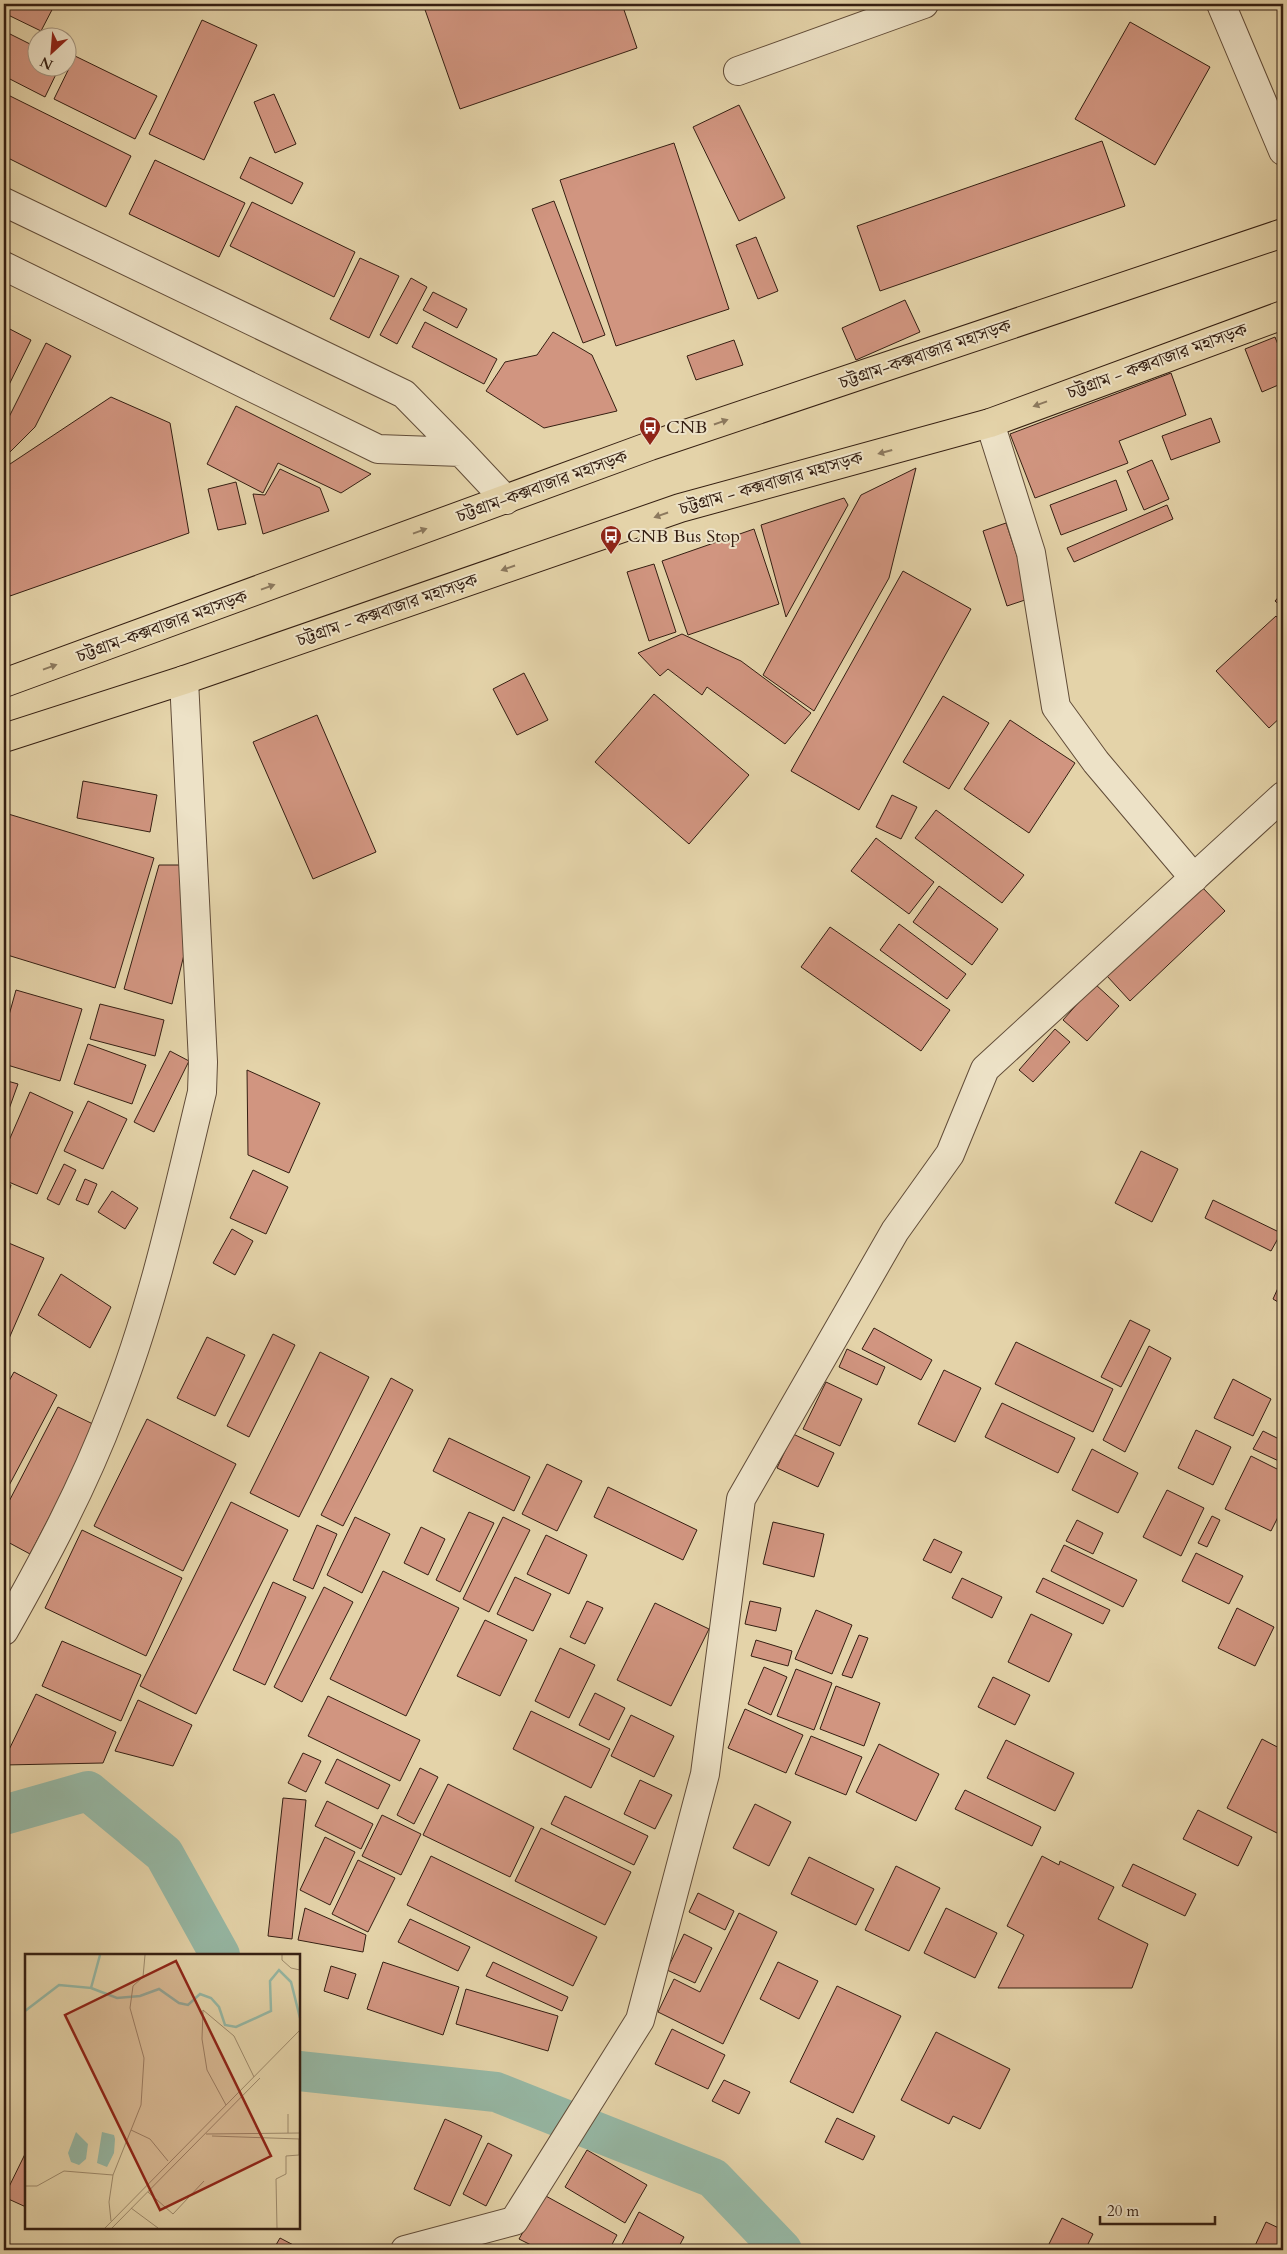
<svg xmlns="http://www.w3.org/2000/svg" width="1287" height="2254" font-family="Cardo,'Noto Serif Bengali',serif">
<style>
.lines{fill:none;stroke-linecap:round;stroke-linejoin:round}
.canal{stroke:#96b8a5;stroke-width:40}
.building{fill:#d19580;stroke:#351f12}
.minor-casing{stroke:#614c38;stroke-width:30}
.tertiary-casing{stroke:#614c38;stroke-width:30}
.trunk-casing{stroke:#351f12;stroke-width:30}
.minor{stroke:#ede2c7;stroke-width:28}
.tertiary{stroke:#ede2c7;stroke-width:28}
.trunk{stroke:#e4d3a9;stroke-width:28}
.oneway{fill:#8c795e}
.labels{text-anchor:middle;stroke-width:4;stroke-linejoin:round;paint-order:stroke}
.street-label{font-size:18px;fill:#351f12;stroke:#ede2c7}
.poi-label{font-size:18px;fill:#351f12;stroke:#ede2c7;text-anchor:start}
.inset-river{fill:none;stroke:#96b8a5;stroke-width:2.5}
.inset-road{fill:none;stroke:#9e8b6d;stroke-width:1}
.view{fill:#8f2418;fill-opacity:0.15;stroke:#8f2418;stroke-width:2.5}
.inset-edge{fill:none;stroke:#351f12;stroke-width:2.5}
</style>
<rect width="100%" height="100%" fill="#e4d3a9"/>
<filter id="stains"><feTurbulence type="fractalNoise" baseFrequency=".004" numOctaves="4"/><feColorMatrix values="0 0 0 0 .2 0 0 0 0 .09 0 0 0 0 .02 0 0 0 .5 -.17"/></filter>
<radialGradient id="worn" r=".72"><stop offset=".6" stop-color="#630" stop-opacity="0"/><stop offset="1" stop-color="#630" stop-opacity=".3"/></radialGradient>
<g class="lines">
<path class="canal" d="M4 1815 88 1791 164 1854 220 1955
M299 2071 496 2092 713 2178 782 2250"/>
</g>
<path class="building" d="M4 4H55L41 31 4 13Z
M423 4H622L637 48 460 109Z
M202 20 257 45 204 160 149 134Z
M1130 22 1210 67 1155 165 1075 119Z
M4 31 38 48V68H59L45 97 4 76Z
M75 56 157 96 135 139 54 99Z
M4 93 131 156 106 207 4 156Z
M274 94 296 144 275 153 254 102Z
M739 105 785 198 739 221 693 127Z
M1102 141 1125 206 880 291 857 226Z
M674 143 729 309 616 346 560 180Z
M250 157 303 183 292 204 240 178Z
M155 160 245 203 219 257 129 214Z
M554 201 605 335 583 343 532 209Z
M252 202 355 252 334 297 230 246Z
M756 237 778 291 758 299 736 245Z
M360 258 399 276 369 338 330 319Z
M411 278 427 287 397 344 380 335Z
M433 292 467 309 457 328 423 310Z
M905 300 920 332 856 360 842 328Z
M425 322 497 359 484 384 412 347Z
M4 326 31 340 4 395Z
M553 332 592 355 617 411 544 428 486 391 505 362 537 355Z
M1275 337 1283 357V383L1262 392 1245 349Z
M734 340 743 365 696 380 687 356Z
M46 343 71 356 35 427 4 458V427Z
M1171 373 1186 415 1119 441 1128 463 1035 498 1010 434Z
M111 397 170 423 189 533 10 596 4 574V465L10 464Z
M236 406 371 474 341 493 278 463 263 493 207 464Z
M1211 418 1220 442 1171 460 1162 436Z
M1152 460 1169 499 1144 510 1127 471Z
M916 468 889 578 814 711 763 675 861 495Z
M280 469 320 488 329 511 263 534 253 494 265 495Z
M1116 480 1127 510 1061 535 1050 505Z
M236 482 246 524 218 530 208 489Z
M844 498 848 505 786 617 761 525Z
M1167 505 1173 519 1074 562 1067 548Z
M1006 523 1031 598 1007 606 983 531Z
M754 529 779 604 688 635 662 561Z
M654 564 676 632 649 641 627 572Z
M903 571 971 609 859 810 791 771Z
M1283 592V608L1275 601Z
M1276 616 1283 624V715L1269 728 1216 671Z
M682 634 741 661 811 713 785 744 707 687 702 695 668 669 660 676 638 653Z
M524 673 548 720 517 735 493 689Z
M654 694 749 775 689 844 595 762Z
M943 696 989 723 949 789 903 762Z
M317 715 376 852 313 879 253 742Z
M1010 720 1075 763 1029 833 964 789Z
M83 781 157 795 150 832 77 818Z
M892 795 917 807 901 839 876 827Z
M936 810 1024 875 1002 903 915 838Z
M5 813 154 858 115 988 4 954Z
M876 838 934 882 909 914 851 871Z
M159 865H181L189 934 172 1004 124 989Z
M939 886 998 929 972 965 913 922Z
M1201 886 1225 911 1130 1001 1107 976Z
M899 924 966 974 947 999 880 950Z
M830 927 950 1010 921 1051 801 967Z
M1095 984 1119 1006 1087 1041 1063 1020Z
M16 990 82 1009 60 1081 4 1064V1033Z
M100 1004 164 1020 155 1056 90 1039Z
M1055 1029 1070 1042 1033 1082 1019 1070Z
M88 1044 146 1065 132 1104 74 1084Z
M170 1051 189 1061 154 1132 134 1122Z
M247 1070 320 1103 289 1173 248 1155Z
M4 1080 18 1084 4 1123Z
M30 1092 73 1112 37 1194 4 1180V1152Z
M88 1101 127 1119 103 1169 64 1151Z
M1141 1151 1178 1169 1152 1222 1115 1203Z
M64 1164 76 1170 59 1205 47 1199Z
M253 1170 288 1187 266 1234 230 1218Z
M85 1179 97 1184 88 1205 76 1200Z
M4 1183 11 1185 4 1209Z
M112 1191 138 1208 125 1229 98 1212Z
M1213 1200 1281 1233 1271 1251 1205 1218Z
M232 1229 253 1241 235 1275 213 1263Z
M4 1241 44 1258 4 1350Z
M61 1274 111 1307 90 1348 38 1315Z
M1283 1277V1305L1273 1299Z
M1130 1320 1150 1330 1121 1387 1101 1377Z
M874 1328 932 1360 921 1380 862 1349Z
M273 1334 295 1345 249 1437 227 1426Z
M207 1337 245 1355 215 1416 177 1398Z
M1016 1342 1113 1389 1093 1432 995 1384Z
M1149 1346 1171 1358 1125 1452 1103 1440Z
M847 1349 885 1367 877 1385 839 1367Z
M320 1352 369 1377 299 1517 250 1493Z
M944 1370 981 1388 955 1442 918 1424Z
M14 1372 57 1395 4 1495V1390Z
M391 1378 413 1390 343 1526 321 1515Z
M1233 1379 1271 1399 1253 1436 1214 1418Z
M826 1382 862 1399 840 1446 803 1429Z
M1002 1403 1075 1438 1058 1473 985 1437Z
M58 1407 97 1426 30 1554 4 1540V1511Z
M147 1419 236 1464 183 1571 94 1526Z
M1196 1430 1231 1447 1213 1485 1178 1468Z
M1263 1431 1283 1441V1463L1253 1449Z
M793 1434 834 1453 818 1487 777 1468Z
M449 1438 530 1477 514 1511 433 1471Z
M1092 1449 1138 1473 1118 1513 1072 1490Z
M1251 1456 1283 1472V1507L1271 1531 1225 1509Z
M547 1464 582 1481 557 1531 522 1514Z
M608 1487 697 1530 683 1560 594 1517Z
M1167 1490 1204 1508 1181 1556 1143 1537Z
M231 1502 288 1530 196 1714 140 1686Z
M469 1512 494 1523 460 1592 436 1580Z
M1212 1516 1220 1520 1207 1547 1198 1543Z
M355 1517 390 1534 362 1593 327 1575Z
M503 1517 530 1530 489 1612 463 1599Z
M1077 1520 1103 1533 1093 1554 1066 1541Z
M773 1522 824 1534 814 1577 763 1564Z
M317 1525 337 1534 313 1589 293 1580Z
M421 1527 445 1539 428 1575 404 1563Z
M82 1530 182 1578 146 1656 45 1608Z
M546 1535 587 1555 569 1594 527 1574Z
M934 1539 962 1552 951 1573 923 1560Z
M1064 1545 1137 1580 1123 1607 1051 1571Z
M1196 1553 1243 1576 1229 1604 1182 1581Z
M383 1571 459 1608 406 1716 330 1679Z
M515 1577 551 1594 533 1631 497 1614Z
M962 1578 1002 1597 992 1618 952 1598Z
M1043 1578 1110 1610 1103 1624 1036 1592Z
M273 1582 306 1597 265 1685 233 1670Z
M324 1587 353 1602 302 1702 274 1687Z
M587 1601 603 1608 585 1644 570 1637Z
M750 1601 781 1608 776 1631 745 1624Z
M655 1603 709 1629 671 1706 617 1680Z
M1237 1608 1274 1627 1255 1666 1218 1648Z
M816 1610 852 1625 832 1674 795 1659Z
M1031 1614 1072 1634 1049 1682 1008 1662Z
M485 1620 527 1640 500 1696 457 1676Z
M859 1635 868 1638 852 1678 842 1675Z
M756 1640 792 1651 788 1666 751 1656Z
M62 1641 141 1675 121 1721 42 1686Z
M560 1648 595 1665 569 1718 535 1701Z
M764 1667 787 1677 771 1715 748 1704Z
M796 1669 832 1683 814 1730 777 1716Z
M993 1677 1030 1695 1015 1725 978 1707Z
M836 1686 880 1703 864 1746 820 1729Z
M595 1693 625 1708 609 1740 579 1725Z
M36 1694 116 1732 103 1763 4 1765V1760Z
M328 1696 420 1740 400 1781 308 1736Z
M138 1700 192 1725 173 1766 115 1751Z
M745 1709 803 1735 786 1773 728 1748Z
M531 1711 610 1749 591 1788 513 1749Z
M631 1715 674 1736 654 1777 611 1756Z
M811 1736 862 1757 846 1795 795 1774Z
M1262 1739 1283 1750V1836L1227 1808Z
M1006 1740 1074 1773 1055 1811 987 1778Z
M879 1744 939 1774 916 1821 856 1792Z
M303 1753 321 1761 306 1792 288 1783Z
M337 1759 390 1785 378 1809 325 1783Z
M420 1768 438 1777 414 1824 397 1815Z
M640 1780 672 1795 655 1829 624 1814Z
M448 1784 534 1827 510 1877 423 1835Z
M965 1790 1041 1827 1032 1846 955 1809Z
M565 1796 648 1836 634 1865 551 1824Z
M283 1798 306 1800 292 1939 268 1936Z
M327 1801 373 1824 361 1849 315 1826Z
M755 1804 791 1822 769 1866 733 1848Z
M1198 1810 1252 1837 1238 1866 1183 1839Z
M382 1815 421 1834 401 1875 362 1856Z
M541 1828 631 1872 605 1925 515 1881Z
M325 1837 355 1852 330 1905 300 1890Z
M431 1856 597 1937 573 1986 407 1905Z
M1042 1856 1059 1865 1060 1861 1114 1887 1098 1919 1148 1944 1132 1988H998L1024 1935 1007 1926Z
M809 1857 874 1889 856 1925 791 1894Z
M358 1860 395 1878 368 1932 332 1914Z
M1133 1864 1196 1894 1185 1916 1122 1886Z
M896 1866 940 1888 909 1951 865 1930Z
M698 1893 734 1911 725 1930 689 1912Z
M305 1908 366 1935 363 1952 298 1940Z
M946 1908 997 1933 975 1978 924 1953Z
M739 1913 777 1932 723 2044 658 2012 674 1979 700 1992Z
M410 1919 470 1947 458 1971 398 1942Z
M684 1934 712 1948 695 1983 667 1970Z
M383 1962 459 1987 443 2035 367 2009Z
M493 1962 568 1997 562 2011 486 1976Z
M778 1962 818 1981 799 2019 760 1999Z
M331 1966 356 1974 348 1999 324 1991Z
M837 1986 901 2016 853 2113 790 2082Z
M466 1989 558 2016 548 2051 456 2024Z
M672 2029 725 2055 708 2089 655 2064Z
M936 2032 1010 2069 980 2129 953 2116 949 2124 901 2100Z
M724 2080 750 2092 739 2114 712 2101Z
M837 2118 875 2136 863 2160 825 2142Z
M445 2119 482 2136 450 2206 414 2189Z
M488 2143 512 2155 486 2206 463 2194Z
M587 2150 647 2185 625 2223 565 2187Z
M26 2152V2207L4 2197Z
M544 2195 617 2235 609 2250H541L519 2239Z
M639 2212 684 2237 677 2250H619Z
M1062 2218 1093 2234 1085 2250H1052L1047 2248Z
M1266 2222 1283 2230V2250H1253Z
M280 2238 303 2250H273Z"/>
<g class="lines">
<g class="minor-casing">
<path id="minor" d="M1221 4 1283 151
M738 71 924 4
M990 423 1031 553 1056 707 1096 762 1194 878
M4 1631C44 1560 83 1488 112 1411 153 1308 176 1199 202 1092L203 1062 184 680
M405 2250 514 2221 640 2020 705 1774 741 1499 895 1231 950 1154 985 1069 1283 796"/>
</g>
<g class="tertiary-casing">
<path id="tertiary" d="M4 202 404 394 461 452
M4 266 378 449 461 452 506 500"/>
</g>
<g class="trunk-casing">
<path id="trunk" d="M4 683 650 446 1283 233
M4 738 184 680 680 508 990 423 1283 315"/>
</g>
<use href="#minor" class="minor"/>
<use href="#tertiary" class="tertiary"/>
<use href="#trunk" class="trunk"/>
</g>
<defs><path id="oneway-solid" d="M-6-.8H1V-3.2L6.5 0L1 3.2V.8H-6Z" transform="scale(1.25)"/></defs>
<g class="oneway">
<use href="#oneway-solid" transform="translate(1040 404) rotate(160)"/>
<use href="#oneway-solid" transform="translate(721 422) rotate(-19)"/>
<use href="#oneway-solid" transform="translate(885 452) rotate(165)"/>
<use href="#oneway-solid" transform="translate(661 515) rotate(161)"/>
<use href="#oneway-solid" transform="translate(420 531) rotate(-20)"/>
<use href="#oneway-solid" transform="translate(508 568) rotate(161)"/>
<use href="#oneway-solid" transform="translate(268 587) rotate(-20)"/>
<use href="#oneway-solid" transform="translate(50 667) rotate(-20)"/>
</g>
<defs>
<g id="bus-pin" transform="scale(1.125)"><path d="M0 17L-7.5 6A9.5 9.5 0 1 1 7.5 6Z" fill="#8f2418" stroke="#ede2c7"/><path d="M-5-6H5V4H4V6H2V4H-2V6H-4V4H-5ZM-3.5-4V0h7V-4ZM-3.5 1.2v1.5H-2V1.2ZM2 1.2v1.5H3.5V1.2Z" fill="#fff"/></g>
</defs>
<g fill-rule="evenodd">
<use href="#bus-pin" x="650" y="427"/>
<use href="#bus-pin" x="611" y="536"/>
</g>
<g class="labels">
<g class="street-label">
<text transform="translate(925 354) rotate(-19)" y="6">চট্টগ্রাম-কক্সবাজার মহাসড়ক</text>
<text transform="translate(1157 361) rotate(-20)" y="6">চট্টগ্রাম - কক্সবাজার মহাসড়ক</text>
<text transform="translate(771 483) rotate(-16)" y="6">চট্টগ্রাম - কক্সবাজার মহাসড়ক</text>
<text transform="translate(542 486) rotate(-20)" y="6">চট্টগ্রাম-কক্সবাজার মহাসড়ক</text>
<text transform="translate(387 610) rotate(-19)" y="6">চট্টগ্রাম - কক্সবাজার মহাসড়ক</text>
<text transform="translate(162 626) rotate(-20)" y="6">চট্টগ্রাম-কক্সবাজার মহাসড়ক</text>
</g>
<g class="poi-label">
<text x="666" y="433">CNB</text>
<text x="627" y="542">CNB Bus Stop</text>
</g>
</g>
<g transform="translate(25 1954)">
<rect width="275" height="275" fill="#e4d3a9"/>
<path d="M51 178 63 190 61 205 54 211 46 208 43 199ZM77 178 89 181 90 185 89 199 82 213 72 209Z" fill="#96b8a5"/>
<path class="inset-river" d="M66 34 92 44 115 42 134 35 154 49 163 51 175 40 186 44 194 53 200 71 211 73 246 57 245 27 254 16 266 28 275 64M0 57 34 31 66 34 75 1"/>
<path class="inset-road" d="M257 1V6L266 14 275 16M201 151 182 116 177 85 178 56 209 82 229 123M106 176 125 185 143 207M263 179V160M181 180 275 179M187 182 275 185M0 232H12L39 217 88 221 116 151 119 104 105 54 108 32 118 23 120 1M123 238 148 260 179 227M106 254 133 274M86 267 84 248 88 221M80 274 275 76M87 274 235 124M252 274 251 225 261 220V202L274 201V185"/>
<path class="view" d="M151 7 246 202 135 256 40 61Z"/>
<rect width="275" height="275" class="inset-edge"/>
</g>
<rect width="1287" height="2254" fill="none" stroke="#e4d3a9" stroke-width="20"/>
<rect x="5" y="5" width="1277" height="2244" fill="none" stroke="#351f12" stroke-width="2.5"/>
<rect x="10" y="10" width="1267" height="2234" fill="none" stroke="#351f12"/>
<g transform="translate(52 52) rotate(206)"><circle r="24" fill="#ede2c7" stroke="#a3947f"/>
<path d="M0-4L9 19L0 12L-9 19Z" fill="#8f2418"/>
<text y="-8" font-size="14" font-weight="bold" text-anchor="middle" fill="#351f12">N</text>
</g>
<path d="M1100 2216v8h115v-8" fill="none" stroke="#351f12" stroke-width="2.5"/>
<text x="1107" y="2216" font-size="15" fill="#351f12" stroke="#ede2c7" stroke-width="4" paint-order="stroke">20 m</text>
<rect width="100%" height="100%" filter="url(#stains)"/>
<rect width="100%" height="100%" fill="url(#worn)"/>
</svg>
